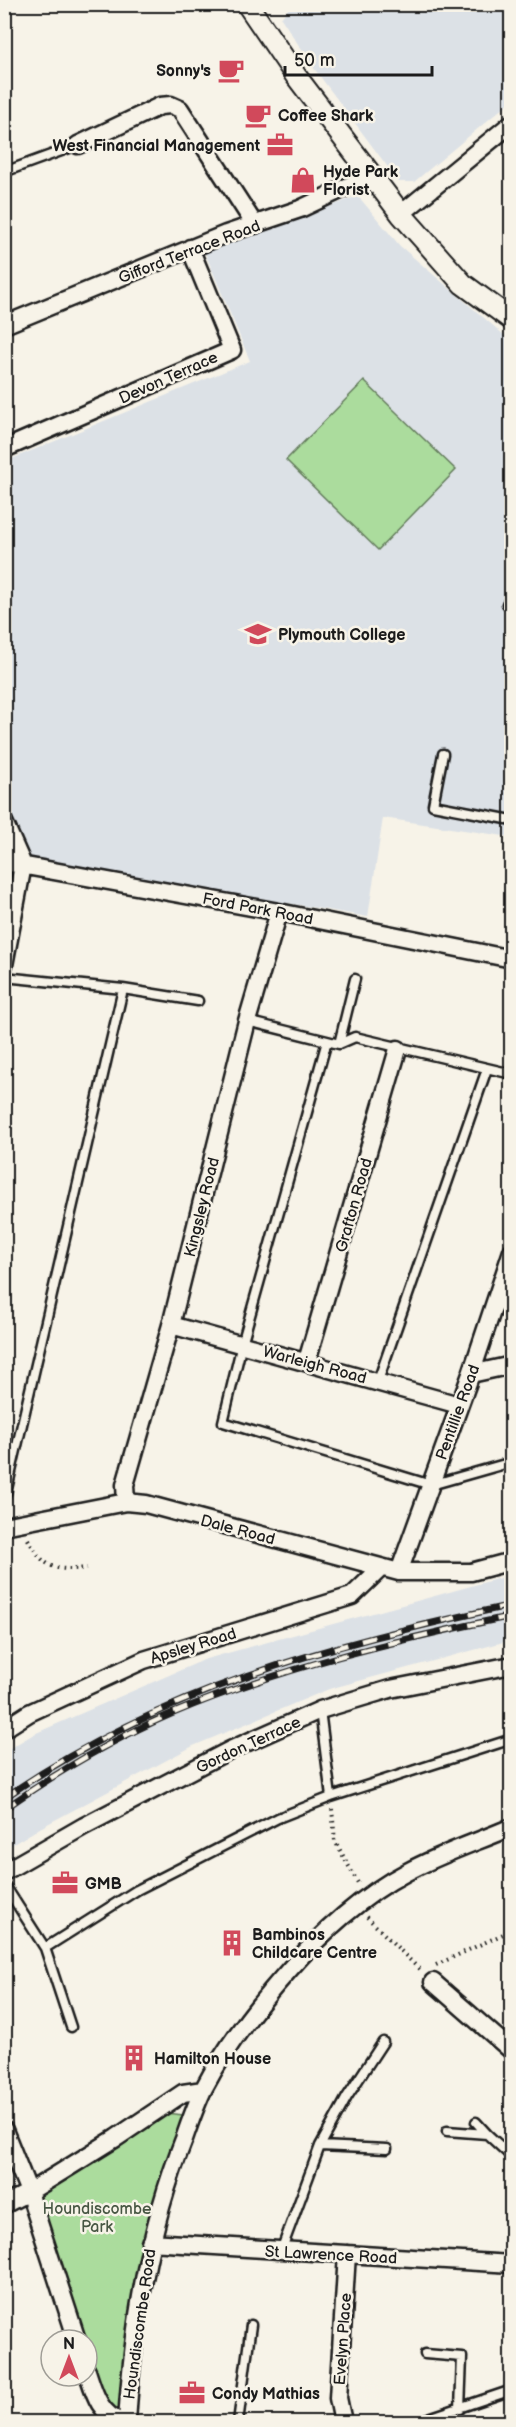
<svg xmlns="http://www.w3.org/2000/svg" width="516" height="2427" font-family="'Balsamiq Sans',sans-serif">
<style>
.built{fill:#dce1e6}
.green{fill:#abdc9d;stroke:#647c5c;stroke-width:1.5}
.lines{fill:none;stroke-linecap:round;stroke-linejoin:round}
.service-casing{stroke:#1c1c1c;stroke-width:13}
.minor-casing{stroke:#1c1c1c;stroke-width:21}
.tertiary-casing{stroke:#1c1c1c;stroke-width:24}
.path{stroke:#1c1c1c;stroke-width:4;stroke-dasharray:1.5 4.5;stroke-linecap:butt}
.service{stroke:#f7f3e8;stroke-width:8}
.minor{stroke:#f7f3e8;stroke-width:16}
.tertiary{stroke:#f7f3e8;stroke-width:20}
.rail-casing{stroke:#1c1c1c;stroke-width:7}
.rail{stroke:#f7f3e8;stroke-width:4.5;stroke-dasharray:14;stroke-linecap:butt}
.labels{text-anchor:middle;stroke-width:5;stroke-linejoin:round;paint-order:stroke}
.poi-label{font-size:16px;font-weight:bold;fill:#1c1c1c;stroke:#f7f3e8;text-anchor:start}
.street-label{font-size:16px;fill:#1c1c1c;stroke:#f7f3e8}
.park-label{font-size:16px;fill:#475643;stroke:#f7f3e8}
</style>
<rect width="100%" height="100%" fill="#f7f3e8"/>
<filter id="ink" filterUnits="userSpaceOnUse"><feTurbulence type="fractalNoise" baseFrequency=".0167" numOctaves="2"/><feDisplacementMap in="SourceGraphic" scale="12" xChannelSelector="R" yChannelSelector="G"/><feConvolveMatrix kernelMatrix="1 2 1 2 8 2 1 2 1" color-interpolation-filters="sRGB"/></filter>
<g filter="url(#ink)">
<path class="built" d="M292 4 510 5 512 7 511 101 414 182H399L313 67 281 18Z
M358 196 400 246 511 341V837L383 818 368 917 28 858 5 807 4 462 250 361 205 253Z
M511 1575V1640L329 1689 193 1746 40 1828 5 1849V1751L34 1734 206 1659Z"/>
<path class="green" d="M364 381 456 470 378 550 286 460Z
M156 2112 183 2115 122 2422 87 2371V2340H77L29 2192Z"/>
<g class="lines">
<g class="service-casing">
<path id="service" d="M4 172 78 145
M507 604 512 605
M443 754 433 805 512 820
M4 977 123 989 198 1001
M247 1021 339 1044 355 1037 512 1074
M327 1041 242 1344 223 1422 431 1485 512 1462
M339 1044 355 979
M378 1381 487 1069
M4 1502 123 989
M320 1710 331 1797
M4 1884 45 1948 71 2027
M45 1948 137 1890 278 1818 331 1797 512 1739
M476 2122 487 2134
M447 2131 487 2134 512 2157
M320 2146 387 2149
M281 2251 320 2146 347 2097 383 2042
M425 2354 462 2357 460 2409
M238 2422 251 2325
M417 2422 512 2390"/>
</g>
<g class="minor-casing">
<path id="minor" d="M78 145 160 106 171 105 180 109 255 225
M401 214 512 123
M4 325 226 234 300 209 372 175
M4 449 232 350 190 248
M4 822 23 865 4 965
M4 862 279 912 512 959
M171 1325 459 1405
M307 1361 398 1049
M471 1374 512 1365
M126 1502 125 1485 171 1325 247 1021 279 912
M4 1526 126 1502 146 1504 399 1572H471L512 1561
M399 1572 471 1374 512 1251
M4 1729 29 1713 144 1660 352 1596 381 1568
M4 1872 84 1826 230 1750 320 1710 390 1689 512 1665
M433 1982 512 2051
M4 2130 29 2192 77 2340
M4 2205 29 2192 116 2138 183 2093 203 2090
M150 2242 512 2264
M87 2371C94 2392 99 2414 122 2422
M127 2422C133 2325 148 2230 184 2139 190 2122 196 2104 204 2088 227 2044 256 2007 289 1970 321 1933 363 1895 407 1872 440 1854 477 1842 512 1827
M343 2422 338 2398 347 2254"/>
</g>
<g class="tertiary-casing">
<path id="tertiary" d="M247 4 296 76 401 214 463 284 512 320"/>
</g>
<path class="path" d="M28 1539C44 1569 55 1571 87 1568
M332 1809 335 1841 358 1883
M367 1917 421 1971
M436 1965 512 1930"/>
<use href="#service" class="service"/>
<use href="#minor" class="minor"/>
<use href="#tertiary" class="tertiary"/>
<g class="rail-casing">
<path id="rail" d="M4 1798C164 1688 325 1646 512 1605
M4 1809C56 1773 113 1739 171 1714 280 1668 396 1640 512 1616"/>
</g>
<use href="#rail" class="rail"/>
</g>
</g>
<defs>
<g id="cafe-bare" transform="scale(2.07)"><path d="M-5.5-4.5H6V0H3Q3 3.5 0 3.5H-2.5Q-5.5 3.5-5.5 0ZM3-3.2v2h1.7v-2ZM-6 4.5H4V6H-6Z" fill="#d1495b" stroke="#f7f3e8" stroke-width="2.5" paint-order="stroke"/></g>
<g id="office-bare" transform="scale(2.07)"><path d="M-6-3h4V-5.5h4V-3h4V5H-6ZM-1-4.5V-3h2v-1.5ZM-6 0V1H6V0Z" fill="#d1495b" stroke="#f7f3e8" stroke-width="2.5" paint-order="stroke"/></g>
<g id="shop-bare" transform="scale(2.07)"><path d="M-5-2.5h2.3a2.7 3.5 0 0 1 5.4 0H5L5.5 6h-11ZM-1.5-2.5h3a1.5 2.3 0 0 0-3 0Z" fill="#d1495b" stroke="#f7f3e8" stroke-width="2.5" paint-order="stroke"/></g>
<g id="school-bare" transform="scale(2.07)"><path d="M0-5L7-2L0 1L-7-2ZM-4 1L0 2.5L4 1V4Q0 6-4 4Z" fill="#d1495b" stroke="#f7f3e8" stroke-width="2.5" paint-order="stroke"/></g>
<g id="building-bare" transform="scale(2.07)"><path d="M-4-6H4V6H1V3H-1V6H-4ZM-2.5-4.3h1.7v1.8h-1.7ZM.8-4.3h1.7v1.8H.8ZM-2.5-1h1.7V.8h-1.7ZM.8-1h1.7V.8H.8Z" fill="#d1495b" stroke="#f7f3e8" stroke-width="2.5" paint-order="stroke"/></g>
</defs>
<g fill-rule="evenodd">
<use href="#cafe-bare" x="231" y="70"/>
<use href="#cafe-bare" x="258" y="115"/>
<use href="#office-bare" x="280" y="145"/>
<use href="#shop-bare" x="303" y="180"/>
<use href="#school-bare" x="258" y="634"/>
<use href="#office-bare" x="65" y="1883"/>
<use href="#building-bare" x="232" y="1943"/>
<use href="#building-bare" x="134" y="2058"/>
<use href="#office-bare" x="192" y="2393"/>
</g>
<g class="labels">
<g class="poi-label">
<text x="211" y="76" text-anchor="end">Sonny's</text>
<text x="278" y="121">Coffee Shark</text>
<text x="260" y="151" text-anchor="end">West Financial Management</text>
<text x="323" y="177">Hyde Park<tspan x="323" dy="18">Florist</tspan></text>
<text x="278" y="640">Plymouth College</text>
<text x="85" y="1889">GMB</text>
<text x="252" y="1940">Bambinos<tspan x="252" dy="18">Childcare Centre</tspan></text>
<text x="154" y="2064">Hamilton House</text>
<text x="212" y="2399">Condy Mathias</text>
</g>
<g class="street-label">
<text transform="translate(189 251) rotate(-21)" y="6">Gifford Terrace Road</text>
<text transform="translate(168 377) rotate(-24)" y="6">Devon Terrace</text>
<text transform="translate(258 908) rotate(11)" y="6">Ford Park Road</text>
<text transform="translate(353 1205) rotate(-74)" y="6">Grafton Road</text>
<text transform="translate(201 1207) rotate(-76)" y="6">Kingsley Road</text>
<text transform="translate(315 1364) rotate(15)" y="6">Warleigh Road</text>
<text transform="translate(457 1412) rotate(-70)" y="6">Pentillie Road</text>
<text transform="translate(238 1529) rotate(15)" y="6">Dale Road</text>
<text transform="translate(193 1645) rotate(-17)" y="6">Apsley Road</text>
<text transform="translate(248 1744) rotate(-25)" y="6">Gordon Terrace</text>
<text transform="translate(331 2254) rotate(3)" y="6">St Lawrence Road</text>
<text transform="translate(139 2324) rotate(-82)" y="6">Houndiscombe Road</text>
<text transform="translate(342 2339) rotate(-86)" y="6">Evelyn Place</text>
</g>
<g class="park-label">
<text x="97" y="2214">Houndiscombe<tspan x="97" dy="18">Park</tspan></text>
</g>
</g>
<rect width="516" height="2427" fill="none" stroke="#f7f3e8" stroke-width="24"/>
<rect x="12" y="12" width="492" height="2403" fill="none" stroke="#1c1c1c" stroke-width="2" filter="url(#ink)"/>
<g transform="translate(69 2358)"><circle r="28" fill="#f7f3e8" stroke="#9f9d96" stroke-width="1.5"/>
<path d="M0-4.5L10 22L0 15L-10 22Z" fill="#d1495b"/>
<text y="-9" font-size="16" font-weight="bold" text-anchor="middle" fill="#1c1c1c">N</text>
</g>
<path d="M285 66v9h147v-9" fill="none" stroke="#1c1c1c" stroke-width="3"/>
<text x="294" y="66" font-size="18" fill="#1c1c1c" stroke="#f7f3e8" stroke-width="4.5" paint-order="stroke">50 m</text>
</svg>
